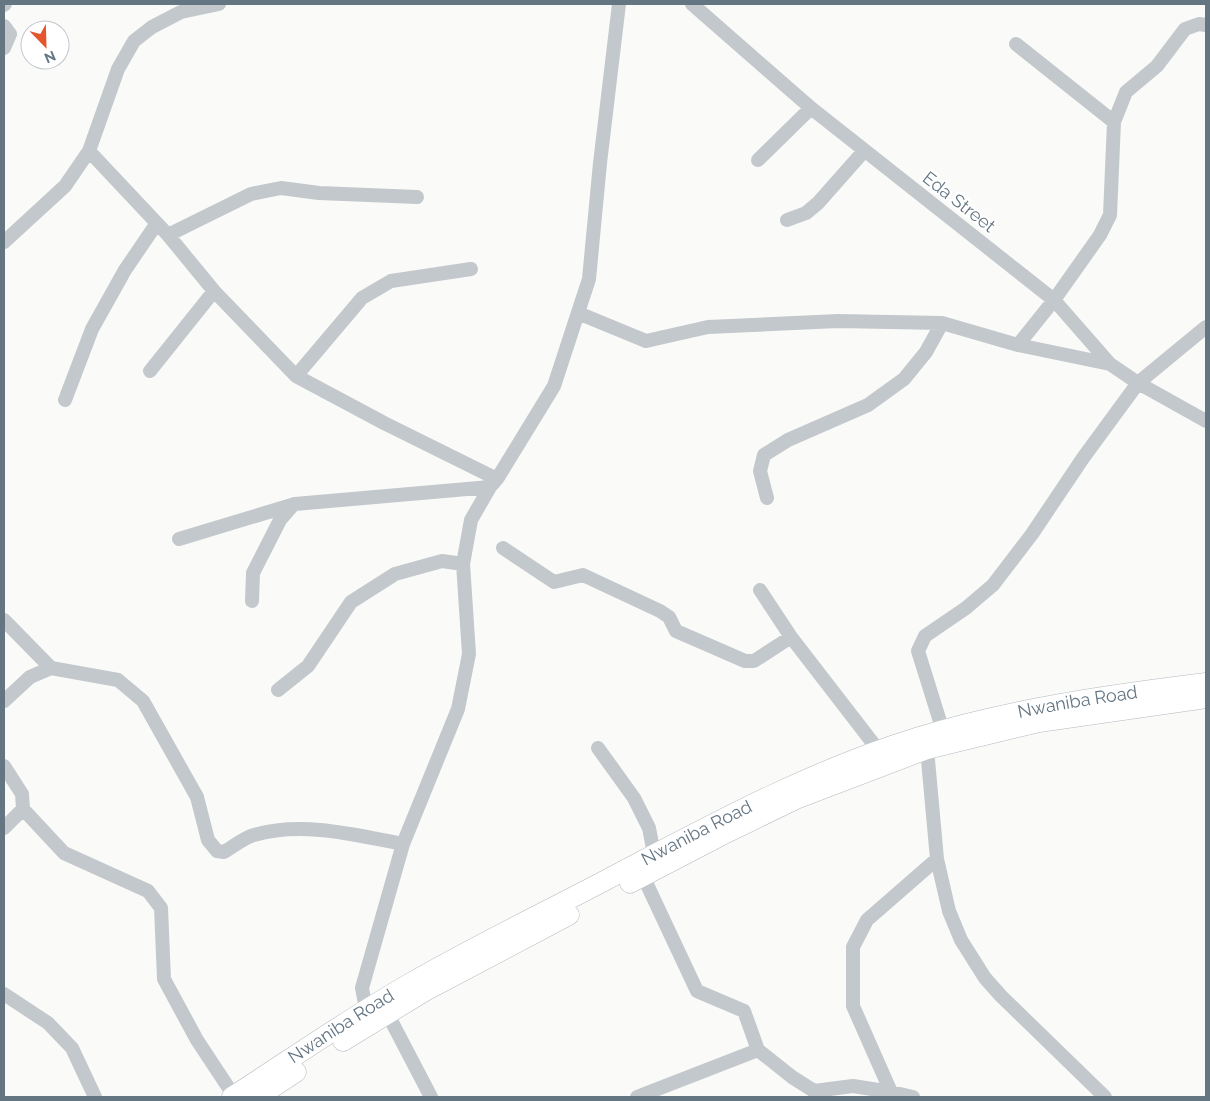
<svg xmlns="http://www.w3.org/2000/svg" width="1210" height="1101" font-family="Raleway,sans-serif">
<style>
.lines{fill:none;stroke-linecap:round;stroke-linejoin:round}
.secondary-casing{stroke:#b3babf;stroke-width:21}
.minor{stroke:#c3c8cc;stroke-width:14}
.secondary{stroke:#fff;stroke-width:20}
.labels{text-anchor:middle;stroke-width:5;stroke-linejoin:round;paint-order:stroke}
.street-label{font-size:18px;fill:#657683;stroke:#fff}
</style>
<rect width="100%" height="100%" fill="#fafaf8"/>
<g class="lines">
<g class="secondary-casing">
<g id="secondary">
<path d="M630 883 728 832 796 799 927 749 1039 722 1206 698"/>
<path d="M343 1041 425 991 569 915"/>
<path id="s1" d="M232 1097C291 1059 348 1019 409 984 478 944 552 909 623 871 718 821 813 770 916 738 1010 709 1109 695 1206 683"/>
<path d="M258 1097 296 1072"/>
</g>
</g>
<path class="minor" d="M692 4 811 108 1054 300 1110 364 1138 383 1206 421
M4 5 5 4
M4 26 10 34 4 48
M1016 44 1114 122
M89 151 168 235 214 291 296 376 384 423 497 479
M758 160 811 108
M787 220 806 213 818 203 864 151
M168 235 251 194 281 188 319 193 417 197
M4 242 65 186 89 151 118 69 134 41 152 27 181 12 219 4
M578 313 646 341 708 327 838 321 942 323 1018 345 1110 364
M1018 345 1054 300 1100 235 1110 215 1114 122 1126 92 1157 66 1185 29 1199 24 1206 25
M150 371 214 291
M296 376 362 298 391 281 471 269
M65 400 92 329 125 270 157 223
M767 498 760 471 764 455 788 440 868 405 904 379 926 352 942 323
M179 539 295 504 490 487
M503 548 554 582 583 575 660 611 669 617 676 631 745 661H754L791 637
M760 590 791 637 879 751
M252 601 253 573 280 520 294 504
M4 620 51 668
M278 690 308 666 351 602 395 574 442 561 463 564
M4 701 30 677 51 668 118 680 143 701 197 797 208 840 217 851 224 852C233 847 243 838 254 835 302 821 356 835 403 844
M943 731 918 651 925 636 966 608 993 585 1032 534 1083 458 1138 383 1206 327
M598 748 634 798 649 828 654 854
M927 749 937 859 949 911 961 940 985 978 1001 996 1105 1097
M4 766 22 794 23 809 4 828
M23 809 64 853 148 891 161 908 164 979 197 1040 234 1096
M643 876 697 991 744 1011 758 1050 792 1077 814 1091 853 1086 891 1092 913 1097
M4 994 48 1023 72 1048 95 1097
M384 1007 431 1097
M366 1009 362 988 403 844 458 709 469 654 463 564 471 520 490 487 497 479 554 386 589 279 600 163 619 4
M891 1092 853 1006V947L867 920 937 859
M637 1097 758 1050"/>
<use href="#secondary" class="secondary"/>
</g>
<g class="labels">
<g class="street-label">
<text transform="translate(959 202) rotate(38)" y="6">Eda Street</text>
<text dy="6" stroke="none"><textPath href="#s1" startOffset="940">Nwaniba Road</textPath></text>
<text dy="6" stroke="none"><textPath href="#s1" startOffset="535">Nwaniba Road</textPath></text>
<text dy="6" stroke="none"><textPath href="#s1" startOffset="130">Nwaniba Road</textPath></text>
</g>
</g>
<rect width="1210" height="1101" fill="none" stroke="#657683" stroke-width="10"/>
<g transform="translate(45 45) rotate(157)"><circle r="24" fill="#ffffff" stroke="#c1c8cd"/>
<path d="M0-4L9 19L0 12L-9 19Z" fill="#e4572e"/>
<text y="-8" font-size="14" font-weight="bold" text-anchor="middle" fill="#657683">N</text>
</g>
</svg>
